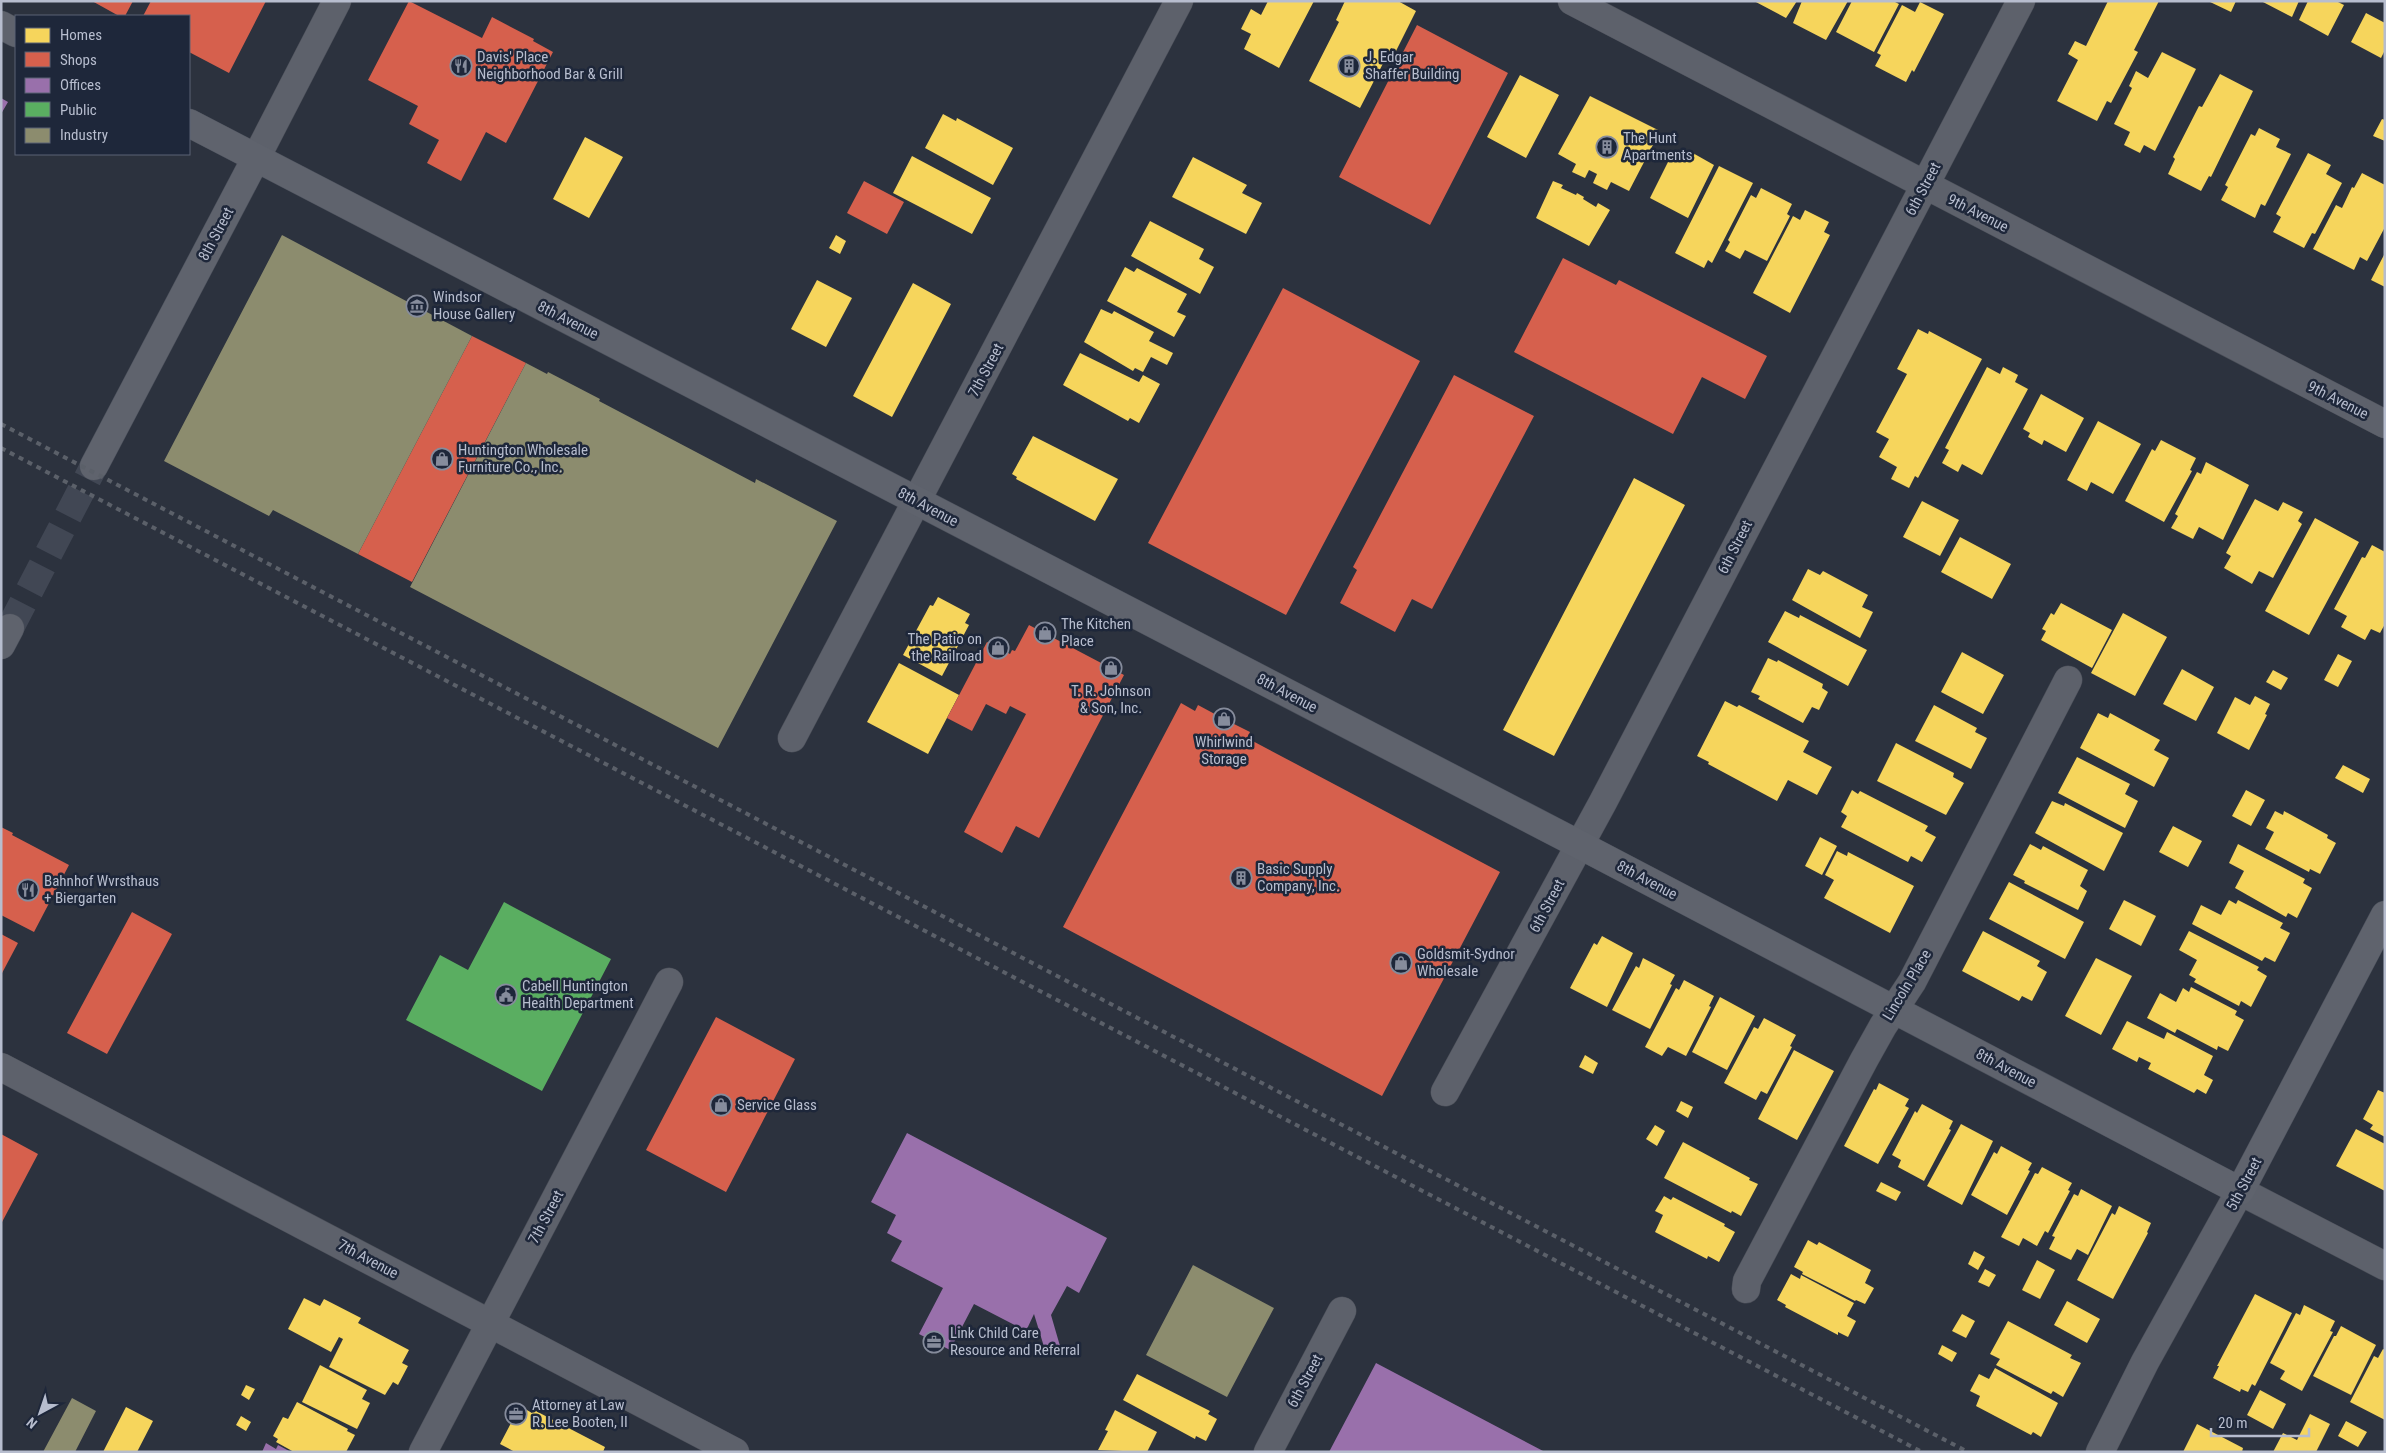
<svg xmlns="http://www.w3.org/2000/svg" width="2386" height="1453" font-family="'Roboto Condensed',sans-serif">
<style>
.homes{fill:#f6d55c}
.shops{fill:#d6604d}
.offices{fill:#9970ab}
.public{fill:#5aae61}
.industry{fill:#8c8c6e}
.lines{fill:none;stroke-linecap:round;stroke-linejoin:round}
.major-tunnel{stroke:#414754;stroke-width:28;stroke-dasharray:28 14;stroke-linecap:butt}
.minor-casing{stroke:#494d57;stroke-width:29}
.major-casing{stroke:#4a4f5a;stroke-width:29}
.minor{stroke:#5d616b;stroke-width:28}
.major{stroke:#5f636d;stroke-width:28}
.rail{stroke:#5b6069;stroke-width:4;stroke-dasharray:5 5;stroke-linecap:butt}
.labels{text-anchor:middle;stroke-width:5;stroke-linejoin:round;paint-order:stroke}
.poi-label{font-size:15px;fill:#b7bdce;stroke:#1e273a;text-anchor:start}
.street-label{font-size:15px;fill:#b7bdce;stroke:#1e273a}
</style>
<rect width="100%" height="100%" fill="#2c323e"/>
<path class="homes" d="M1268 1H1314L1279 68 1244 49 1251 34 1241 29 1251 9 1261 15Z
M1345 1H1398L1416 11 1396 51 1391 48 1360 108 1309 81 1339 22 1336 20Z
M1754 1H1797L1786 18Z
M1802 1H1848L1826 40 1793 23Z
M1852 1H1893L1899 4 1874 52 1836 32Z
M2108 1H2159L2134 50 2138 52 2111 103 2107 101 2097 121 2057 101 2078 60 2068 54 2075 41 2086 46Z
M2208 1H2236L2231 12Z
M2261 1H2299L2292 17Z
M2308 1H2336L2344 5 2328 36 2299 20Z
M1920 2 1944 14 1914 72 1912 70 1906 82 1875 66 1881 55 1877 53 1902 5 1915 12Z
M2366 13 2385 23V50L2381 58 2351 42Z
M2162 52 2196 69 2155 151 2144 145 2140 153 2124 145 2130 132 2114 124 2132 88 2129 86 2136 71 2148 78Z
M2220 74 2253 91 2211 177 2209 176 2201 191 2168 174 2175 159 2173 157 2199 106 2202 107Z
M1520 75 1559 95 1526 158 1487 137Z
M1590 96 1658 130 1654 138 1656 139 1629 191 1611 182 1607 190 1593 183 1597 174 1589 170 1585 178 1572 172 1576 164 1558 154Z
M943 114 956 121 957 118 1013 148 993 185 925 148Z
M2382 119 2385 120V141L2373 136Z
M2259 128 2280 139 2276 147 2291 154 2265 206 2261 204 2255 218 2221 200 2228 187 2225 185 2251 134 2255 136Z
M585 137 623 157 589 218 553 199Z
M1691 152 1714 165 1688 218 1650 198 1672 154 1686 161Z
M2308 153 2331 165 2326 174 2342 183 2315 234 2312 233 2304 248 2273 232 2281 217 2276 214Z
M912 156 991 198 972 234 893 193Z
M1193 157 1247 185 1242 193 1262 203 1246 234 1172 197Z
M1719 166 1753 183 1712 263 1708 260 1704 268 1675 253Z
M2362 173 2385 185V227L2367 261 2360 257 2354 270 2313 249 2336 205 2342 208 2352 187 2354 188Z
M1553 181 1563 185 1561 188 1576 195 1577 193 1584 197 1583 199 1596 207 1598 203 1610 210 1589 246 1536 218Z
M1761 188 1792 204 1787 214 1790 216 1767 261 1745 250 1740 259 1725 251 1730 242 1728 240 1751 195 1756 198Z
M1805 210 1829 222 1824 232 1830 235 1790 313 1753 293 1793 216 1800 220Z
M1150 221 1204 249 1199 259 1214 267 1200 294 1131 256Z
M836 235 846 241 840 254 829 248Z
M2385 253V287L2371 280Z
M1125 267 1134 272 1137 268 1187 294 1177 312 1186 316 1174 337 1107 301Z
M817 280 852 298 826 347 791 329Z
M913 283 951 304 892 417 853 396Z
M1101 309 1112 314 1114 311 1154 332 1149 341 1173 353 1167 365 1151 357 1143 372 1135 368 1133 371 1084 342Z
M1918 329 1928 334 1929 331 1982 359 1918 478 1915 476 1909 488 1891 479 1897 467 1879 457 1889 439 1876 432 1907 374 1897 369Z
M1080 353 1139 382 1143 375 1160 384 1139 423 1130 418 1128 421 1063 385Z
M1987 367 2000 374 2003 367 2018 375 2015 382 2028 389 1982 475 1962 464 1958 472 1942 463 1949 450 1945 448Z
M2041 394 2084 418 2066 452 2044 440 2042 445 2028 437 2030 433 2023 429Z
M2098 421 2141 444 2113 494 2091 482 2087 491 2067 480Z
M1033 436 1118 479 1095 521 1016 479 1017 477 1012 474Z
M2161 440 2196 458 2190 470 2192 471 2164 522 2125 501 2152 449 2155 451Z
M2206 462 2249 485 2223 540 2199 527 2193 539 2171 528 2178 516 2175 514 2197 472 2201 474Z
M1634 478 1685 505 1554 756 1503 730Z
M2255 499 2278 511 2283 502 2303 512 2298 521 2302 524 2273 578 2259 571 2252 584 2224 568 2231 556 2226 553Z
M1922 501 1959 520 1940 556 1903 537Z
M2315 518 2359 542 2309 635 2265 611Z
M1960 537 2011 564 1992 599 1941 572Z
M2372 545 2385 552V624L2380 633 2371 629 2365 640 2341 627 2347 616 2334 609 2362 557 2365 558Z
M1808 569 1820 575 1823 571 1868 595 1862 607 1873 612 1860 638 1792 600Z
M938 597 970 614 965 623 969 625 942 676 903 655 930 605 933 606Z
M2061 603 2112 630 2092 668 2041 640 2046 631 2042 629 2051 613 2054 615Z
M1785 611 1799 618 1800 615 1867 650 1848 686 1768 642Z
M2123 613 2167 637 2135 696 2091 673Z
M1962 652 2004 675 1983 714 1941 692Z
M2338 654 2352 661 2338 687 2324 680Z
M1768 658 1777 662 1778 660 1823 684 1822 688 1828 692 1819 710 1812 707 1803 723 1758 699 1760 696 1751 692Z
M899 663 959 695 928 754 867 722Z
M2182 669 2214 687 2196 721 2163 704Z
M2273 670 2288 678 2281 690 2266 682Z
M2255 696 2270 704 2265 714 2267 715 2249 750 2217 733 2235 697 2250 705Z
M1725 701 1737 707 1739 705 1809 741 1803 752 1832 767 1817 795 1788 780 1777 801 1708 764 1709 762 1697 756Z
M1934 705 1977 728 1975 732 1987 738 1971 769 1915 741Z
M2098 713 2108 718 2110 713 2160 740 2154 750 2169 758 2154 787 2080 748Z
M1896 743 1954 773 1953 777 1964 783 1946 815 1877 781Z
M2077 757 2130 784 2125 794 2138 801 2125 828 2058 793Z
M2343 765 2370 779 2363 793 2335 778Z
M1852 790 1858 794 1860 791 1928 826 1925 831 1936 837 1922 862 1911 856 1908 862 1841 827 1847 816 1841 812Z
M2246 790 2265 800 2251 826 2232 816Z
M2052 801 2064 806 2065 803 2123 833 2104 871 2035 833Z
M2275 811 2283 815 2284 811 2328 835 2327 838 2336 843 2320 874 2310 869 2309 872 2265 849 2274 832 2266 828Z
M2173 826 2202 841 2188 867 2159 852Z
M1820 837 1837 846 1822 875 1805 866Z
M2030 844 2041 850 2043 846 2088 870 2080 886 2087 891 2078 910 2024 883 2025 881 2013 875Z
M2238 844 2305 879 2303 883 2312 888 2297 918 2288 913 2286 917 2235 888 2244 871 2229 863Z
M1837 851 1847 856 1848 852 1914 886 1890 933 1824 898 1834 880 1825 875Z
M2009 882 2084 922 2065 959 1989 919Z
M2124 900 2156 916 2141 946 2109 929Z
M2229 900 2236 904 2238 900 2283 923 2280 928 2290 933 2275 962 2265 957 2262 961 2192 924 2201 905 2221 915Z
M1983 931 2040 961 2037 966 2047 972 2032 1001 2022 996 2019 1001 1962 971Z
M2189 931 2259 967 2257 970 2267 976 2251 1007 2241 1001 2239 1006 2194 982 2196 979 2189 975 2197 960 2179 950Z
M1602 936 1633 953 1607 1007 1570 988 1594 943 1597 945Z
M1643 958 1675 975 1670 984 1672 985 1650 1029 1612 1010 1636 966 1639 968Z
M2096 958 2132 976 2101 1035 2065 1016Z
M1684 980 1714 996 1709 1006 1711 1007 1686 1056 1668 1047 1662 1056 1645 1047 1676 988 1679 990Z
M2191 987 2237 1011 2235 1015 2244 1020 2228 1051 2218 1046 2217 1050 2177 1029 2175 1033 2147 1018 2160 993 2176 1002 2183 988 2189 992Z
M1720 997 1755 1016 1727 1070 1692 1052Z
M1764 1018 1796 1035 1790 1046 1792 1047 1767 1094 1761 1091 1756 1100 1724 1083 1754 1027 1758 1029Z
M2127 1021 2164 1039 2167 1032 2213 1056 2204 1075 2213 1080 2206 1094 2197 1089 2194 1093 2148 1069 2151 1063 2139 1057 2137 1062 2112 1049Z
M1794 1050 1834 1071 1797 1140 1758 1119Z
M1585 1055 1598 1063 1593 1074 1579 1067Z
M1879 1083 1909 1099 1905 1106 1909 1108 1878 1164 1844 1146 1874 1089 1876 1090Z
M2378 1090 2385 1093V1137L2370 1129 2373 1125 2363 1119Z
M1681 1101 1693 1107 1688 1118 1676 1111Z
M1922 1104 1953 1121 1949 1129 1951 1130 1924 1181 1898 1167 1901 1160 1892 1155 1915 1111 1917 1113Z
M1961 1124 1993 1141 1962 1205 1927 1186Z
M1655 1125 1665 1131 1657 1146 1646 1139Z
M2356 1129 2385 1144V1191L2336 1166Z
M1683 1142 1750 1178 1749 1180 1758 1184 1741 1216 1732 1211 1731 1213 1664 1178Z
M2001 1146 2032 1163 2028 1170 2030 1171 2007 1215 1971 1195 1994 1152 1997 1154Z
M2042 1167 2072 1183 2068 1190 2070 1191 2048 1233 2045 1231 2037 1246 2023 1238 2019 1246 2001 1237 2035 1173 2038 1174Z
M1881 1182 1901 1192 1896 1201 1876 1191Z
M2081 1189 2112 1206 2088 1255 2077 1249 2071 1260 2049 1249 2055 1237 2052 1236 2074 1194 2078 1196Z
M1664 1196 1671 1200 1673 1197 1725 1224 1724 1226 1735 1232 1719 1262 1708 1256 1707 1259 1655 1232 1663 1215 1655 1211Z
M2119 1206 2151 1223 2147 1232 2148 1233 2113 1299 2077 1280 2112 1213 2115 1215Z
M1808 1240 1817 1245 1819 1242 1871 1270 1865 1283 1874 1288 1865 1304 1856 1300 1855 1301 1802 1274 1803 1272 1794 1267Z
M1974 1251 1985 1257 1978 1270 1968 1264Z
M2037 1260 2055 1270 2040 1299 2022 1290Z
M1985 1269 1996 1275 1989 1287 1978 1282Z
M1791 1274 1800 1279 1801 1275 1854 1303 1847 1316 1856 1321 1848 1337 1838 1332V1335L1785 1307 1786 1305 1777 1300Z
M2255 1294 2292 1313 2255 1386 2252 1384 2248 1392 2241 1389 2240 1392 2213 1378 2219 1366H2217Z
M304 1298 320 1306 324 1299 361 1318 358 1323 409 1350 402 1363 408 1366 398 1385 393 1382 385 1395 329 1367 343 1339 339 1337 331 1352 288 1329Z
M2067 1301 2100 1319 2087 1343 2054 1325Z
M2304 1305 2335 1321 2330 1331 2333 1332 2302 1391 2280 1379 2285 1371 2270 1363 2296 1313 2300 1315Z
M1962 1314 1975 1321 1966 1338 1952 1331Z
M2008 1321 2072 1355 2070 1358 2081 1363 2063 1397 2053 1391 2051 1394 1996 1365 2000 1359 1990 1354Z
M2341 1326 2376 1345 2351 1395 2313 1376 2334 1336H2336Z
M1942 1345 1957 1353 1952 1362 1938 1354Z
M2383 1349 2385 1350V1420L2350 1402 2374 1356 2378 1358Z
M320 1365 367 1390 362 1399 370 1403 357 1429 302 1402Z
M1995 1368 2058 1403 2041 1437 2033 1432 2031 1435 1976 1406 1980 1396 1970 1391 1979 1374 1989 1379Z
M1137 1374 1210 1411 1208 1414 1217 1419 1206 1441 1196 1436 1195 1439 1123 1400Z
M246 1385 255 1389 249 1400 241 1395Z
M2260 1390 2286 1404 2273 1429 2247 1415Z
M297 1402 348 1429 347 1431 355 1435 346 1452H294L276 1442 278 1439 273 1436 283 1417 288 1419Z
M520 1406 532 1413 534 1410 605 1447 603 1452H515L500 1444Z
M126 1407 153 1421 137 1452H103Z
M1115 1410 1157 1432 1147 1452 1098 1450 1108 1431 1105 1430Z
M2310 1414 2330 1424 2316 1452H2273L2283 1433 2297 1440Z
M241 1416 251 1422 246 1431 236 1425Z
M2346 1421 2367 1432 2358 1447 2338 1436Z
M2197 1424 2243 1448 2242 1452H2183Z"/>
<path class="shops" d="M92 1H133L125 16H119Z
M151 1H266L229 73 189 52V16H143Z
M409 1 482 38 492 17 534 39 533 41 553 52 506 143 486 132 461 181 427 163 439 140 409 124 418 106 368 80Z
M1417 25 1508 73 1430 225 1339 177Z
M864 181 904 202 887 234 847 213Z
M1563 258 1616 285 1619 280 1767 356 1745 399 1702 377 1673 434 1514 352Z
M1283 288 1420 361 1286 615 1148 543Z
M472 336 526 363 412 582 358 554Z
M1454 375 1534 416 1432 609 1412 599 1395 632 1340 603 1357 570 1353 567Z
M1029 625 1124 675 1039 838 1016 826 1002 853 964 832 1026 714 1010 706 1006 714 986 704 972 731 947 718 987 642 1010 654 1012 650 1015 651Z
M1181 703 1195 711 1198 705 1224 719 1250 732 1247 738 1500 872 1382 1096 1063 927Z
M1 827 13 833 12 835 69 865 34 932 1 915Z
M132 912 172 934 107 1054 67 1033Z
M1 934 18 943 1 975Z
M716 1017 795 1059 726 1192 646 1150Z
M1 1134 38 1154 1 1224Z"/>
<path class="offices" d="M1 98 8 102 1 114Z
M907 1133 1107 1238 1079 1293 1067 1286 1051 1315 1060 1346 1045 1350 1034 1314 1026 1331 974 1304 950 1350 919 1334 943 1288 891 1261 902 1241 887 1233 896 1215 871 1202Z
M1376 1363 1545 1452H1329Z
M266 1443 276 1449 278 1445 291 1452H262Z"/>
<path class="public" d="M504 902 611 959 542 1091 406 1020 440 955 468 970Z"/>
<path class="industry" d="M282 235 472 336 358 554 273 510 269 516 164 461Z
M526 363 547 374 548 372 600 399 599 401 755 483 756 479 837 521 718 748 410 587Z
M1193 1265 1274 1308 1227 1397 1146 1355Z
M72 1398 96 1411 75 1452H43Z"/>
<g class="lines">
<path class="major-tunnel" d="M10 628 94 466"/>
<g class="minor-casing">
<path id="minor" d="M1572 1 2385 424
M256 158 337 1
M792 738 1179 1
M1 1067 735 1452
M1445 1092 1603 802 2021 1
M1746 1289 1747 1281 1864 1060 1883 1026 1912 982 2068 680
M423 1452 669 982
M1268 1452 1342 1311
M2100 1452 2145 1362 2240 1191 2385 1266"/>
</g>
<g class="major-casing">
<path id="major" d="M1 25 16 33
M189 123 1580 845 2240 1191 2385 915
M94 466 256 158
M1 645 10 628"/>
</g>
<use href="#minor" class="minor"/>
<use href="#major" class="major"/>
<path class="rail" d="M1 424 1968 1452
M1 448 1922 1452"/>
</g>
<defs>
<g id="restaurant-ring" transform="scale(1.125)"><circle r="9.5" fill="#1e273a" stroke="#868c9c" stroke-width="1.5"/><path d="M-5-6h1v4h1v-4h1v4h1v-4h1v5L-1.5 .5V6h-2V.5L-5-1ZM5-6V6H3V1.5H1.5Q1.5-4 5-6Z" fill="#868c9c"/></g>
<g id="building-ring" transform="scale(1.125)"><circle r="9.5" fill="#1e273a" stroke="#868c9c" stroke-width="1.5"/><path d="M-4-6H4V6H1V3H-1V6H-4ZM-2.5-4.3h1.7v1.8h-1.7ZM.8-4.3h1.7v1.8H.8ZM-2.5-1h1.7V.8h-1.7ZM.8-1h1.7V.8H.8Z" fill="#868c9c"/></g>
<g id="museum-ring" transform="scale(1.125)"><circle r="9.5" fill="#1e273a" stroke="#868c9c" stroke-width="1.5"/><path d="M0-6L6-3V-2H-6V-3ZM-5-1h2V3h-2ZM-1-1h2V3h-2ZM3-1h2V3H3ZM-6 4H6V6H-6Z" fill="#868c9c"/></g>
<g id="shop-ring" transform="scale(1.125)"><circle r="9.5" fill="#1e273a" stroke="#868c9c" stroke-width="1.5"/><path d="M-5-2.5h2.3a2.7 3.5 0 0 1 5.4 0H5L5.5 6h-11ZM-1.5-2.5h3a1.5 2.3 0 0 0-3 0Z" fill="#868c9c"/></g>
<g id="civic-ring" transform="scale(1.125)"><circle r="9.5" fill="#1e273a" stroke="#868c9c" stroke-width="1.5"/><path d="M-.6-6.5H3V-4.5H.6V-3L4-1V1h2V6H-6V1h2V-1L-.6-3ZM-1.2 2.5V6h2.4V2.5Z" fill="#868c9c"/></g>
<g id="office-ring" transform="scale(1.125)"><circle r="9.5" fill="#1e273a" stroke="#868c9c" stroke-width="1.5"/><path d="M-6-3h4V-5.5h4V-3h4V5H-6ZM-1-4.5V-3h2v-1.5ZM-6 0V1H6V0Z" fill="#868c9c"/></g>
</defs>
<g fill-rule="evenodd">
<use href="#restaurant-ring" x="461" y="66"/>
<use href="#building-ring" x="1349" y="66"/>
<use href="#building-ring" x="1607" y="147"/>
<use href="#museum-ring" x="417" y="306"/>
<use href="#shop-ring" x="442" y="459"/>
<use href="#shop-ring" x="1045" y="633"/>
<use href="#shop-ring" x="998" y="648"/>
<use href="#shop-ring" x="1111" y="668"/>
<use href="#shop-ring" x="1224" y="719"/>
<use href="#building-ring" x="1241" y="878"/>
<use href="#restaurant-ring" x="28" y="890"/>
<use href="#shop-ring" x="1401" y="963"/>
<use href="#civic-ring" x="506" y="995"/>
<use href="#shop-ring" x="721" y="1105"/>
<use href="#office-ring" x="934" y="1342"/>
<use href="#office-ring" x="516" y="1414"/>
</g>
<g class="labels">
<g class="poi-label">
<text x="477" y="62">Davis' Place<tspan x="477" dy="17">Neighborhood Bar &amp; Grill</tspan></text>
<text x="1365" y="62">J. Edgar<tspan x="1365" dy="17">Shaffer Building</tspan></text>
<text x="1623" y="143">The Hunt<tspan x="1623" dy="17">Apartments</tspan></text>
<text x="433" y="302">Windsor<tspan x="433" dy="17">House Gallery</tspan></text>
<text x="458" y="455">Huntington Wholesale<tspan x="458" dy="17">Furniture Co., Inc.</tspan></text>
<text x="1061" y="629">The Kitchen<tspan x="1061" dy="17">Place</tspan></text>
<text x="982" y="644" text-anchor="end">The Patio on<tspan x="982" dy="17">the Railroad</tspan></text>
<text x="1111" y="696" text-anchor="middle">T. R. Johnson<tspan x="1111" dy="17">&amp; Son, Inc.</tspan></text>
<text x="1224" y="747" text-anchor="middle">Whirlwind<tspan x="1224" dy="17">Storage</tspan></text>
<text x="1257" y="874">Basic Supply<tspan x="1257" dy="17">Company, Inc.</tspan></text>
<text x="44" y="886">Bahnhof Wvrsthaus<tspan x="44" dy="17">+ Biergarten</tspan></text>
<text x="1417" y="959">Goldsmit-Sydnor<tspan x="1417" dy="17">Wholesale</tspan></text>
<text x="522" y="991">Cabell Huntington<tspan x="522" dy="17">Health Department</tspan></text>
<text x="737" y="1110">Service Glass</text>
<text x="950" y="1338">Link Child Care<tspan x="950" dy="17">Resource and Referral</tspan></text>
<text x="532" y="1410">Attorney at Law<tspan x="532" dy="17">R. Lee Booten, II</tspan></text>
</g>
<g class="street-label">
<text transform="translate(1923 189) rotate(-62)" y="5">6th Street</text>
<text transform="translate(1978 213) rotate(27)" y="5">9th Avenue</text>
<text transform="translate(216 234) rotate(-62)" y="5">8th Street</text>
<text transform="translate(568 320) rotate(27)" y="5">8th Avenue</text>
<text transform="translate(986 370) rotate(-62)" y="5">7th Street</text>
<text transform="translate(2338 400) rotate(27)" y="5">9th Avenue</text>
<text transform="translate(928 507) rotate(28)" y="5">8th Avenue</text>
<text transform="translate(1735 547) rotate(-63)" y="5">6th Street</text>
<text transform="translate(1287 693) rotate(28)" y="5">8th Avenue</text>
<text transform="translate(1647 880) rotate(28)" y="5">8th Avenue</text>
<text transform="translate(1547 906) rotate(-62)" y="5">6th Street</text>
<text transform="translate(1907 985) rotate(-59)" y="5">Lincoln Place</text>
<text transform="translate(2006 1068) rotate(28)" y="5">8th Avenue</text>
<text transform="translate(2244 1184) rotate(-62)" y="5">5th Street</text>
<text transform="translate(546 1217) rotate(-62)" y="5">7th Street</text>
<text transform="translate(368 1259) rotate(28)" y="5">7th Avenue</text>
<text transform="translate(1305 1381) rotate(-62)" y="5">6th Street</text>
</g>
</g>
<rect width="2386" height="1453" fill="none" stroke="#b7bdce" stroke-width="5"/>
<rect x="15" y="15" width="175" height="140" fill="#1e273a" stroke="#5b6375"/>
<rect x="25" y="28" width="25" height="15" fill="#f6d55c" stroke="#5b6375"/>
<text x="60" y="40" font-size="15" fill="#b7bdce">Homes</text>
<rect x="25" y="52" width="25" height="15" fill="#d6604d" stroke="#5b6375"/>
<text x="60" y="65" font-size="15" fill="#b7bdce">Shops</text>
<rect x="25" y="78" width="25" height="15" fill="#9970ab" stroke="#5b6375"/>
<text x="60" y="90" font-size="15" fill="#b7bdce">Offices</text>
<rect x="25" y="102" width="25" height="15" fill="#5aae61" stroke="#5b6375"/>
<text x="60" y="115" font-size="15" fill="#b7bdce">Public</text>
<rect x="25" y="128" width="25" height="15" fill="#8c8c6e" stroke="#5b6375"/>
<text x="60" y="140" font-size="15" fill="#b7bdce">Industry</text>
<g transform="translate(40 1413) rotate(220)" stroke="#1e273a" stroke-width="4" paint-order="stroke">
<path d="M0-4L9 19L0 12L-9 19Z" fill="#b7bdce"/>
<text y="-8" font-size="14" font-weight="bold" text-anchor="middle" fill="#b7bdce">N</text>
</g>
<path d="M2211 1428v8h98v-8" fill="none" stroke="#b7bdce" stroke-width="2.5"/>
<text x="2218" y="1428" font-size="15" fill="#b7bdce" stroke="#1e273a" stroke-width="4" paint-order="stroke">20 m</text>
</svg>
